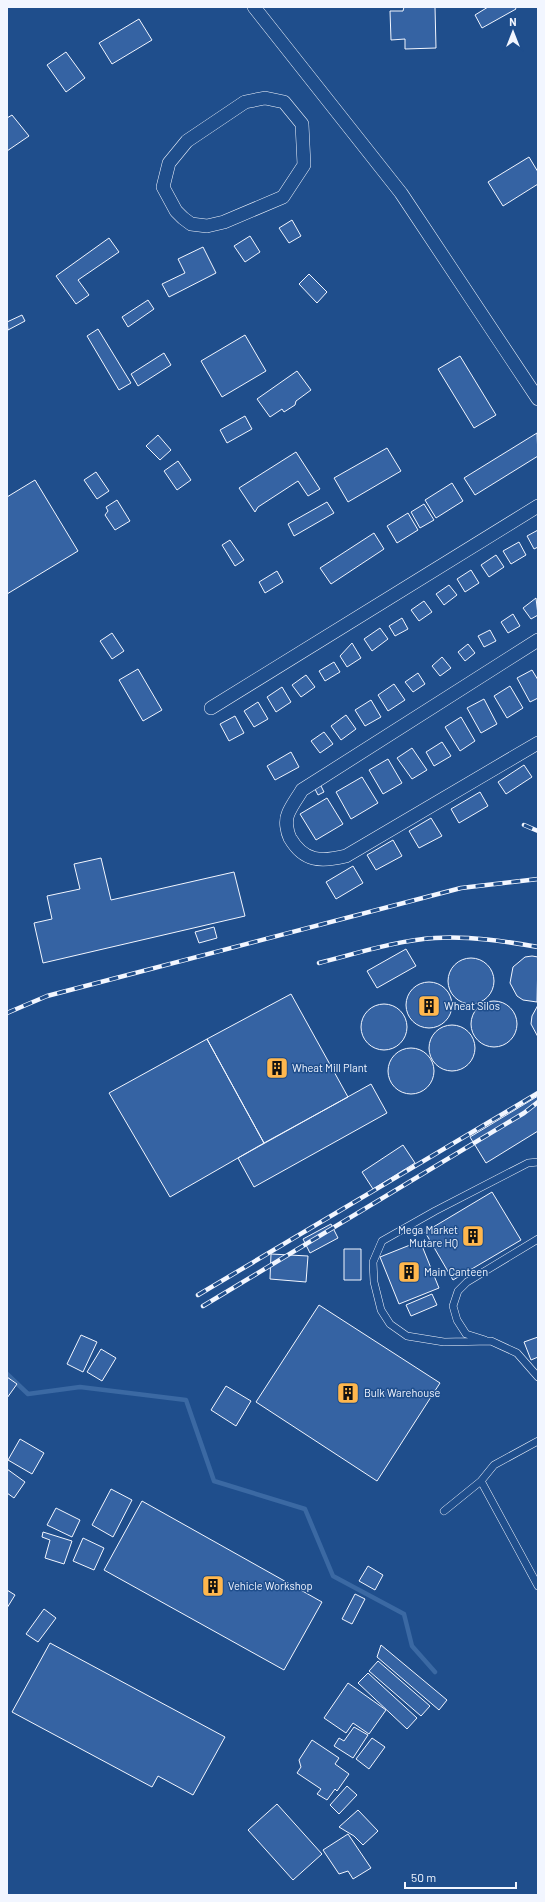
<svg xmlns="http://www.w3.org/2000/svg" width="545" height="1902" font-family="Barlow,sans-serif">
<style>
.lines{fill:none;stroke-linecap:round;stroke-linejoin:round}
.stream{stroke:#3b69a3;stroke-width:4.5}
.building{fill:#3563a3;stroke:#f2f6ff}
.lane-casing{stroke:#f2f6ff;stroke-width:8}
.street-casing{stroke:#f2f6ff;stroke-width:14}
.lane{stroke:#1f4e8c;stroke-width:7}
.street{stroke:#1f4e8c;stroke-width:13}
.rail-casing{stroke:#f2f6ff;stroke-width:4.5}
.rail{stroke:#1f4e8c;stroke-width:3;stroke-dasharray:9;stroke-linecap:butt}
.labels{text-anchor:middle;stroke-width:3;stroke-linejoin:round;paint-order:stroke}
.poi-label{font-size:11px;fill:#f2f6ff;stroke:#1f4e8c;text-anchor:start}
</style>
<rect width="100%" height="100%" fill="#1f4e8c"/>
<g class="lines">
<path class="stream" d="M7 1374 28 1394 80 1387 186 1400 214 1481 305 1509 333 1576 404 1614 412 1646 435 1672"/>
</g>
<path class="building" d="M404 7H435L436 48 405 49V39L391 40 390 11H403Z
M488 7H515L516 9 482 28 475 15Z
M139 19 152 40 112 64 99 43Z
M66 52 85 78 66 92 47 65Z
M12 115 29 136 7 151V118Z
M529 157 538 172V184L503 206 488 182Z
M292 220 301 236 289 243 279 228Z
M250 236 260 252 245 262 234 246Z
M109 238 119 252 78 280 89 295 76 304 56 276Z
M203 247 216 273 169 297 162 284 185 273 178 259Z
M309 274 327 292 317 303 299 284Z
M148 300 154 309 128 327 122 317Z
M22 315 25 321 8 330 7 322Z
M98 329 131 383 119 390 87 336Z
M245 335 266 371 222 397 201 361Z
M164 353 171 365 138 386 131 374Z
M460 356 496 415 474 428 438 369Z
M297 371 311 390 296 401 295 405 284 412 282 409 270 417 257 399Z
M245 416 252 429 227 443 220 430Z
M537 433 538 456 475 495 464 478Z
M158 435 171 450 160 460 146 446Z
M387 448 401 471 348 502 334 478Z
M296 452 320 489 308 496 298 481 258 507 255 512 239 488Z
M178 461 191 480 177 490 164 471Z
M96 472 109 491 97 499 84 480Z
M35 480 78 551 7 594V497Z
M452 483 463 501 436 518 425 500Z
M117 500 130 521 115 530 105 515 108 511 106 507Z
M327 502 334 513 294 536 288 524Z
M424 504 434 520 420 528 411 512Z
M408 513 418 530 397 543 387 526Z
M538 530V547L534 549 527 536Z
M374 533 384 549 331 584 320 568Z
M230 540 244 560 235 566 222 545Z
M519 542 526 555 511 564 503 551Z
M496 555 504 567 489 577 481 565Z
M471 570 479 583 465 592 457 579Z
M277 571 283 582 265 593 259 582Z
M449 585 457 595 444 605 436 594Z
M536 598 538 615 531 619 523 608Z
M424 601 432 612 419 621 411 610Z
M513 614 520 626 508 633 501 622Z
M402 618 408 629 395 636 389 626Z
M380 628 388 639 372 651 364 639Z
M490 630 496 641 484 647 478 636Z
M112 633 124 651 112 659 100 641Z
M352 643 361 658 347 667 340 656Z
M468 644 475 653 465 661 458 652Z
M442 657 451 668 440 676 432 666Z
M334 662 340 672 325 681 319 671Z
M138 669 162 710 143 721 119 680Z
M532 670 538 680V698L530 702 517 678Z
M418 673 425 684 413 692 405 682Z
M306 675 315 687 301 697 292 685Z
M394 684 405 700 388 711 378 695Z
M510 686 523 708 507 718 494 696Z
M282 687 291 702 276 712 267 697Z
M484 699 497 724 481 733 467 708Z
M371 700 381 717 365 726 355 710Z
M258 702 268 719 254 727 244 711Z
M346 715 356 729 341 740 331 726Z
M235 716 244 733 229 741 220 724Z
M461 717 475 741 460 751 445 727Z
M324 732 333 744 320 753 311 741Z
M442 742 451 756 434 766 426 752Z
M412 748 427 770 412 779 397 758Z
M291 752 299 767 275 780 267 766Z
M388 759 402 783 383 794 369 770Z
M524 765 532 777 506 794 498 782Z
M362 777 378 803 351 819 336 792Z
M318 780 324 792 318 795 315 789Z
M480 792 488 806 459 823 451 809Z
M327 798 343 824 316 840 300 814Z
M431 818 442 836 419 848 409 831Z
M393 840 402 856 376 870 367 855Z
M101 858 111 900 234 872 245 916 43 963 34 923 52 919 47 896 80 889 74 864Z
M353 866 363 883 336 899 326 882Z
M214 927 217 938 199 943 195 932Z
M406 949 416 966 377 988 367 971Z
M532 956 538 957 537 1002 523 1000 517 996 510 983 513 967 525 957Z
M448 981a23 23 0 1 1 46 0a23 23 0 1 1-46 0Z
M406 1005a23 23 0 1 1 46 0a23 23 0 1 1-46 0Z
M291 994 348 1097 264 1143 207 1039Z
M471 1024a23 23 0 1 1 46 0a23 23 0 1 1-46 0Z
M361 1027a23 23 0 1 1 46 0a23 23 0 1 1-46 0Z
M538 1005V1037L531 1024 532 1016Z
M429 1048a23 23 0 1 1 46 0a23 23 0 1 1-46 0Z
M207 1039 264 1143 170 1197 109 1093Z
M388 1071a23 23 0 1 1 46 0a23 23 0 1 1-46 0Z
M371 1084 387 1113 254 1187 238 1158Z
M538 1096V1131L486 1163 470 1137Z
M403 1145 415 1163 373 1189 362 1172Z
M492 1192 521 1240 453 1280 425 1232Z
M331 1224 338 1238 310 1253 303 1239Z
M420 1241 439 1288 399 1304 380 1257Z
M344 1249H361V1280H344Z
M271 1254 308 1256 306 1282 270 1279Z
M432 1294 437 1305 411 1316 406 1305Z
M319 1305 440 1383 377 1481 256 1402Z
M81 1335 97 1342 83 1372 67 1364Z
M538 1337V1357L531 1360 524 1342Z
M101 1349 116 1358 102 1381 87 1372Z
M7 1377 17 1384 7 1398Z
M226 1386 251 1401 236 1426 211 1410Z
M20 1439 44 1453 32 1474 8 1460Z
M7 1469 25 1482 14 1498 7 1493Z
M111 1489 132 1500 113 1537 92 1525Z
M142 1501 322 1602 284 1670 104 1570Z
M56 1508 80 1520 72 1537 47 1525Z
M43 1532 72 1541 64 1564 45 1558 50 1540 42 1537Z
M83 1538 104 1548 94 1570 73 1561Z
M368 1566 383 1575 375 1590 359 1581Z
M7 1590 15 1595 7 1608Z
M355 1594 365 1599 352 1624 342 1619Z
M44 1609 56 1618 38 1642 26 1634Z
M50 1643 225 1737 193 1795 158 1776 152 1787 12 1712Z
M381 1645 447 1700 439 1710 377 1657Z
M378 1661 430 1706 421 1716 369 1671Z
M368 1673 417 1718 407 1729 358 1683Z
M348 1683 386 1710 369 1734 353 1723 346 1733 324 1718Z
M354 1727 368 1735 353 1758 334 1746 339 1738 344 1741Z
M372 1738 385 1747 369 1769 356 1759Z
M312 1740 339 1758 335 1764 349 1774 337 1791 335 1789 327 1800 317 1794 321 1789 297 1773 301 1767 299 1760Z
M347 1786 357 1795 339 1814 330 1805Z
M277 1804 322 1854 293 1880 248 1830Z
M358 1810 378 1831 363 1845 354 1836 339 1827Z
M348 1834 371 1868 353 1879 348 1871 339 1874 323 1850Z"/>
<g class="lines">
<g class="lane-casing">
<path id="lane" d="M538 1162 528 1163 435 1211 382 1241 373 1262 374 1282 381 1310 390 1324 407 1336 444 1342 491 1341 517 1353 538 1377
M485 1340 466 1334 457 1320 453 1306 458 1291 467 1282 538 1239
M481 1481 538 1586
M444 1511 481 1481 494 1465 538 1441"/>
</g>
<g class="street-casing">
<path id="street" d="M254 7 401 193 538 399
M265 98 284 102 302 124 304 165 283 197 224 222 207 226 191 224 183 218 176 211 163 187 169 163 187 141 245 102Z
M538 640 302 790C298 797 291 806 288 814 285 821 287 832 290 838 304 862 321 862 346 856L538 743
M211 708 538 506"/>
</g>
<use href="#lane" class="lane"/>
<use href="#street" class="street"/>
<g class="rail-casing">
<path id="rail" d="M524 825 538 831
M319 963C355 954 398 940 435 938 470 936 504 941 538 947
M7 1013 47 996 461 888 538 879
M198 1295 538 1093
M203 1306 524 1113 538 1102"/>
</g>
<use href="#rail" class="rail"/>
</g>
<defs>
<g id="building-square" transform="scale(1.15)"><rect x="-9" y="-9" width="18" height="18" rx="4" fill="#ffb74d" stroke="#1f4e8c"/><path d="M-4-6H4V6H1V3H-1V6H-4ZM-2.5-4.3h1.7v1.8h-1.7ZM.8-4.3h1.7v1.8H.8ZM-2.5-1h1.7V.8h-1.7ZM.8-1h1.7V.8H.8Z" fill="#111"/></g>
</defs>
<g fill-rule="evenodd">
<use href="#building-square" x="429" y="1006"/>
<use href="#building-square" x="277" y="1068"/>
<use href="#building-square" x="473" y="1236"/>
<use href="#building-square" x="409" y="1272"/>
<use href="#building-square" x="348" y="1393"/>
<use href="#building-square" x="213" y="1586"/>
</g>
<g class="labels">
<g class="poi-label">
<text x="444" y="1010">Wheat Silos</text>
<text x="292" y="1072">Wheat Mill Plant</text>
<text x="458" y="1234" text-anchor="end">Mega Market<tspan x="458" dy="13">Mutare HQ</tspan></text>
<text x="424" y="1276">Main Canteen</text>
<text x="364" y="1397">Bulk Warehouse</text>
<text x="228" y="1590">Vehicle Workshop</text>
</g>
</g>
<rect width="545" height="1902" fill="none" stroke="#f2f6ff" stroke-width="16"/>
<g transform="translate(513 32)" stroke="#1f4e8c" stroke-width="3" paint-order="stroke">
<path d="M0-3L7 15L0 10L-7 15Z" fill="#f2f6ff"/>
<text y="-6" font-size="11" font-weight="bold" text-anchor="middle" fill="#f2f6ff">N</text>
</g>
<path d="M405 1882v6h111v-6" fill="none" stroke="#f2f6ff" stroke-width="2"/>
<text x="411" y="1882" font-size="12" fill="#f2f6ff" stroke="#1f4e8c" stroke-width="3" paint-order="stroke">50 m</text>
</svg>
